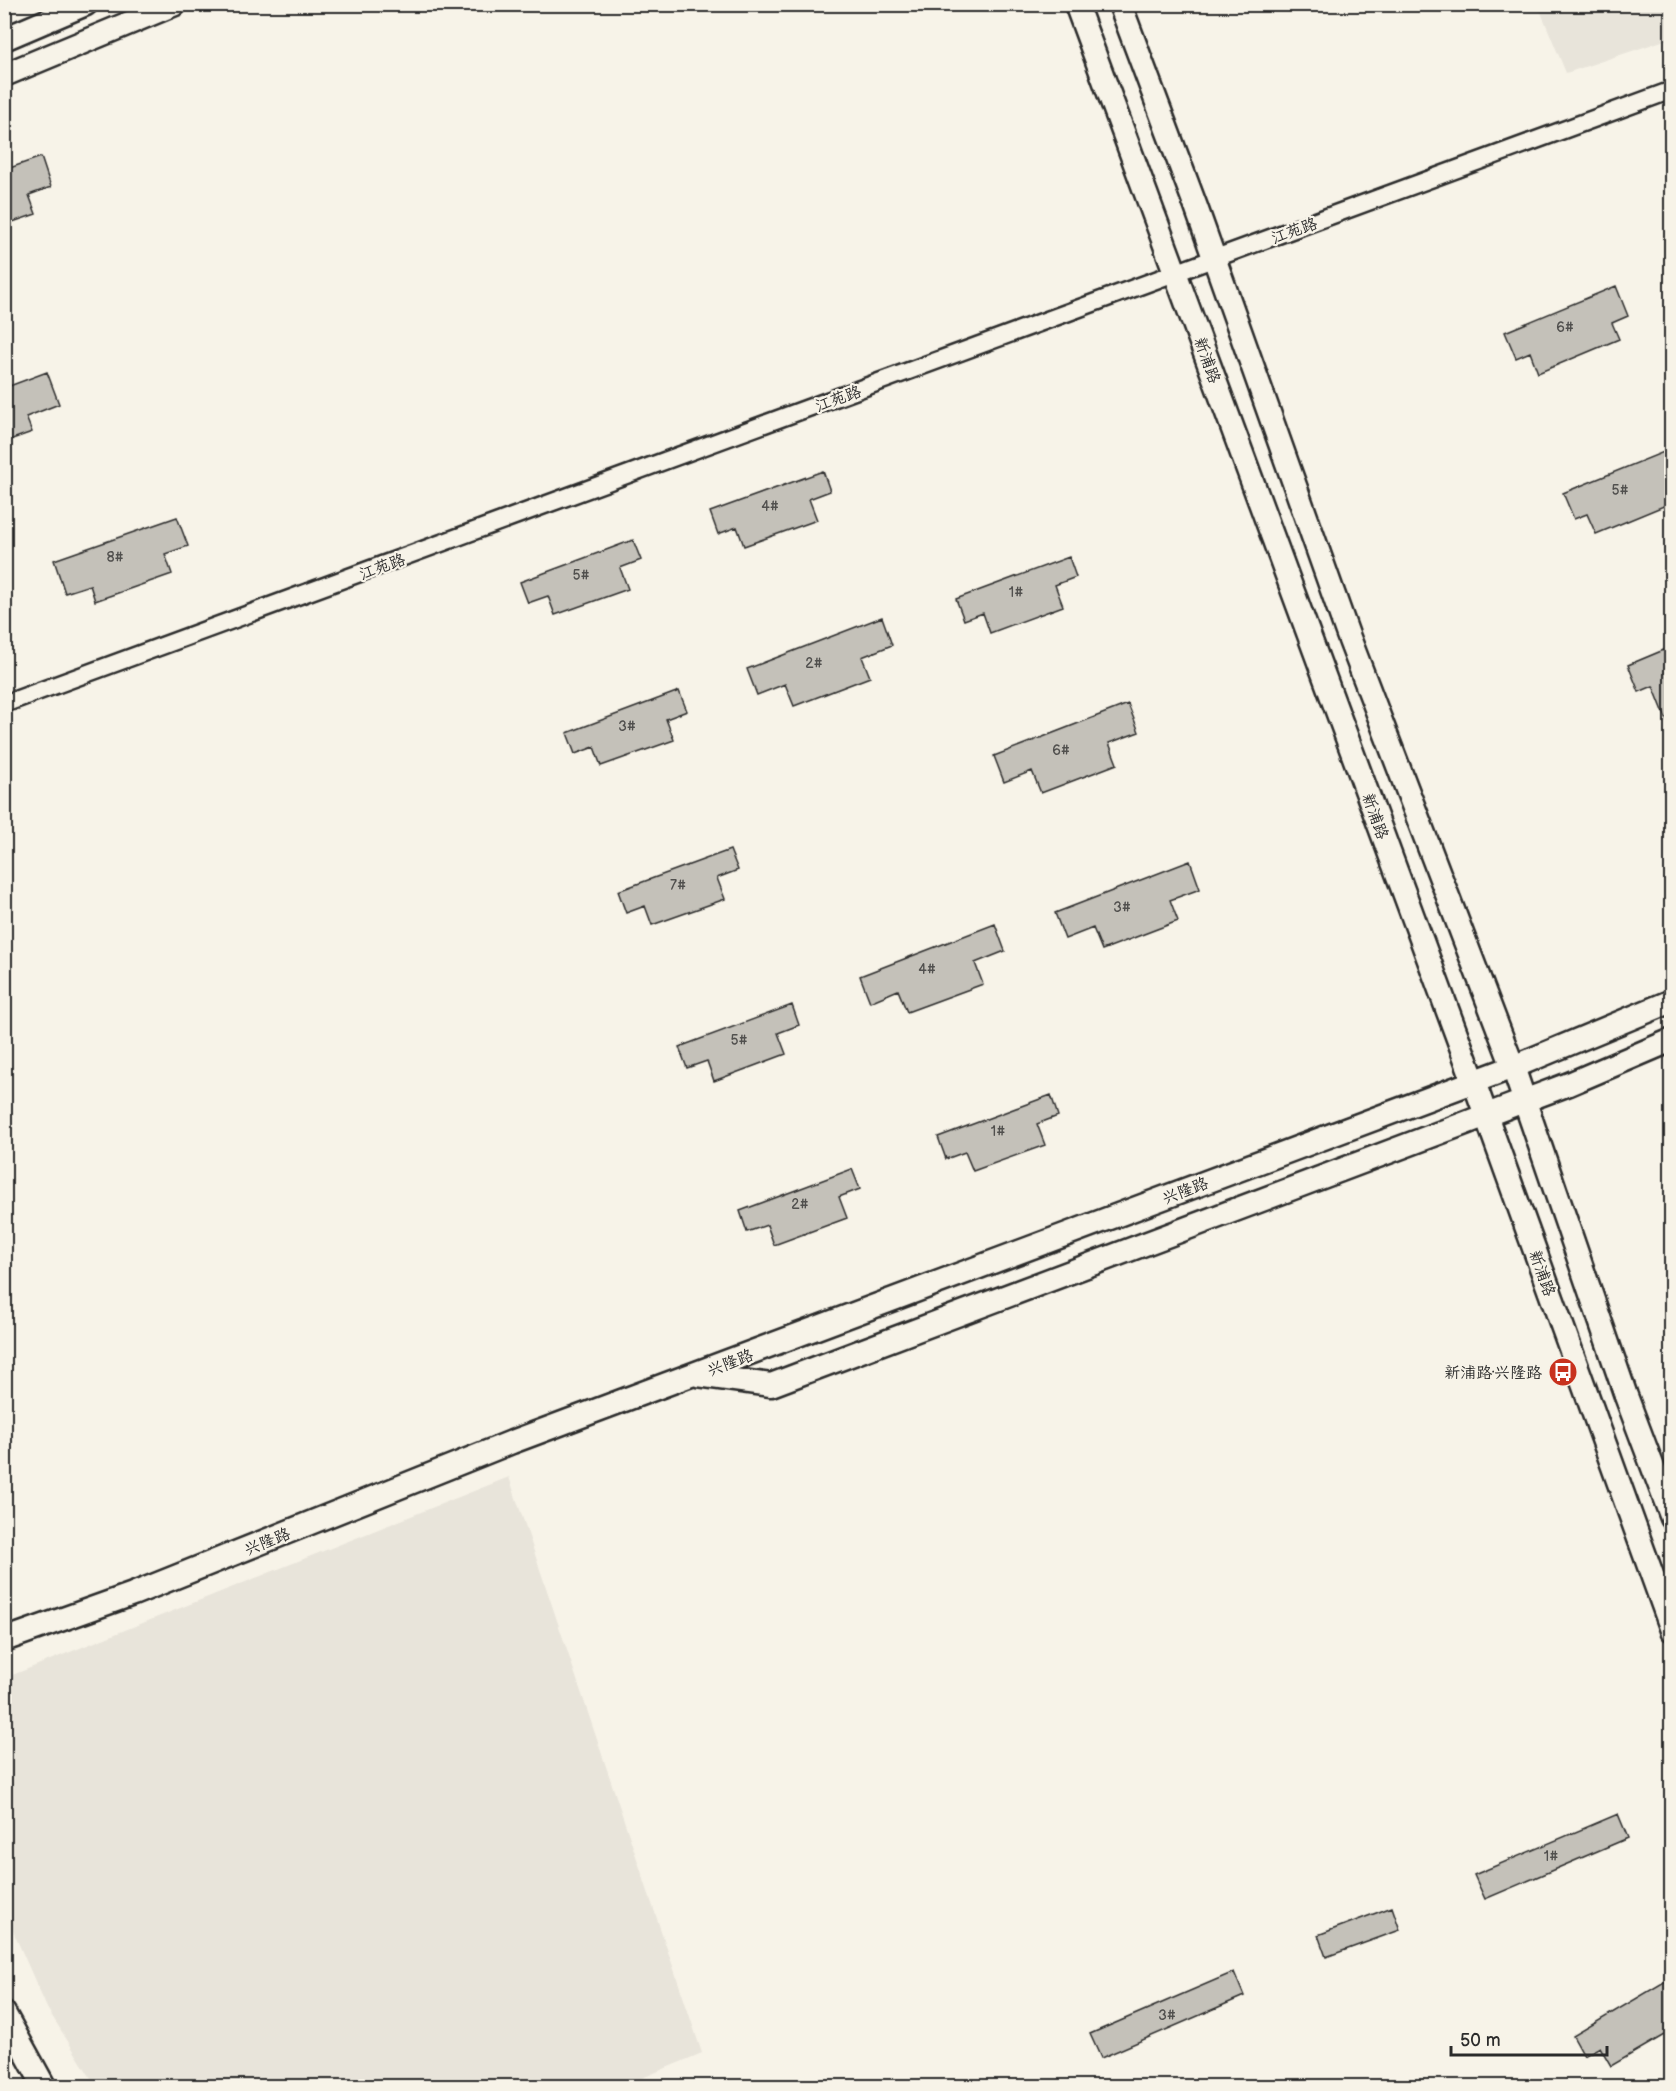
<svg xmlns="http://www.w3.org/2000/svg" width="1676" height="2091" font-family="'Balsamiq Sans','LXGW WenKai TC',sans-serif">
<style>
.built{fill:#e8e4da}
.building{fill:#c4c1b9;stroke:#2b2b2b;stroke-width:1.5}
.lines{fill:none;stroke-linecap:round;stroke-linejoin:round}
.street-casing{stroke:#2b2b2b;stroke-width:21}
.secondary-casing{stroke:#2b2b2b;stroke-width:27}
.street{stroke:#f7f3e8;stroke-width:16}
.secondary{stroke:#f7f3e8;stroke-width:22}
.labels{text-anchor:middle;stroke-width:4.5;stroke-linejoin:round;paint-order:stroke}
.number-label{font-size:14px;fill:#51504e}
.street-label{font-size:16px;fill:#2b2b2b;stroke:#f7f3e8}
.poi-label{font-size:16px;fill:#2b2b2b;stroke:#f7f3e8;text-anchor:end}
</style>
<rect width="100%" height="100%" fill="#f7f3e8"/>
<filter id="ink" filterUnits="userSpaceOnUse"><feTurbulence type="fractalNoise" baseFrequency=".0167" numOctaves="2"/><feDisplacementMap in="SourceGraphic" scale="12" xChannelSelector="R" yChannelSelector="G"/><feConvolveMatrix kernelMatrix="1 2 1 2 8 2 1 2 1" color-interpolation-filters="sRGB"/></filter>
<g filter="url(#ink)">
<path class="built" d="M1538 5H1671V38L1566 73Z
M509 1477 702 2053 623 2086H96L47 2008 5 1913V1678Z"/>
<path class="building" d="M41 157 51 187 29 195 36 214 4 225V170Z
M1616 286 1628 316 1612 323 1619 339 1538 373 1530 352 1516 358 1505 332Z
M47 372 59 404 26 417 32 432 4 442V388Z
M1671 449V503L1596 534 1587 514 1574 519 1563 493Z
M823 471 830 491 809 499 817 520 744 546 737 527 718 534 710 512Z
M177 517 188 546 165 554 172 574 95 601 90 585 65 593 54 560Z
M633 540 641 560 620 568 628 589 555 615 548 596 528 603 520 582Z
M1069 557 1076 577 1055 585 1063 606 990 633 983 613 964 620 956 599Z
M882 617 892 645 862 657 870 677 794 706 785 684 757 695 747 669Z
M1671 647V731L1653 686 1639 692 1628 665Z
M679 691 687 711 666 719 674 740 601 766 594 747 575 754 567 733Z
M1128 704 1139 732 1109 743 1117 764 1041 793 1032 771 1004 782 994 756Z
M730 850 738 870 717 878 725 899 652 925 645 906 626 913 618 891Z
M1190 861 1200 889 1170 900 1178 921 1102 950 1093 928 1065 939 1055 913Z
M995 924 1005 951 975 963 983 984 907 1012 898 990 870 1002 860 976Z
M792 1005 799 1025 778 1033 786 1054 714 1081 707 1061 687 1068 679 1047Z
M1051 1095 1058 1116 1037 1124 1045 1145 973 1171 965 1152 946 1159 938 1137Z
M852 1169 860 1189 839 1197 847 1218 774 1245 767 1225 747 1232 740 1211Z
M1618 1814 1628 1838 1485 1899 1474 1875Z
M1392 1907 1400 1930 1326 1957 1318 1935Z
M1234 1972 1244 1996 1101 2058 1090 2034Z
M1671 1978V2031L1611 2066 1600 2047 1584 2056 1573 2036Z"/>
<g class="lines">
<g class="street-casing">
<path id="street" d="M4 704 1672 90"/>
</g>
<g class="secondary-casing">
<path id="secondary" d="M1076 4 1474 1082 1672 1630
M1120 4 1196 207 1348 635 1513 1067 1626 1396 1672 1518
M4 39 86 4
M4 75 175 4
M698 1375 771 1385 1569 1084 1672 1040
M4 1640 133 1594 512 1442 1513 1067 1672 1001
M4 2013 44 2086"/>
</g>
<use href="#street" class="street"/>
<use href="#secondary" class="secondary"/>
</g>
</g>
<defs>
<g id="bus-disc" transform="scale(1.5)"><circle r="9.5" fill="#c8321e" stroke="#f7f3e8"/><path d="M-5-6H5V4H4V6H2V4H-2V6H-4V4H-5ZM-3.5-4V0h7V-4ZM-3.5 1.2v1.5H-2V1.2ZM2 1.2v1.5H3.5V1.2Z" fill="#fff"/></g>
</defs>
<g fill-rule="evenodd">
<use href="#bus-disc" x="1563" y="1372"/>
</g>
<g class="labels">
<g class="number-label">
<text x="1565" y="332">6#</text>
<text x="1620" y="495">5#</text>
<text x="770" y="511">4#</text>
<text x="115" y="562">8#</text>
<text x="581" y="580">5#</text>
<text x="1016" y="597">1#</text>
<text x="814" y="668">2#</text>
<text x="627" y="731">3#</text>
<text x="1061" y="755">6#</text>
<text x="678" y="890">7#</text>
<text x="1122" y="912">3#</text>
<text x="927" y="974">4#</text>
<text x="739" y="1045">5#</text>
<text x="998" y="1136">1#</text>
<text x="800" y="1209">2#</text>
<text x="1551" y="1861">1#</text>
<text x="1167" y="2020">3#</text>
</g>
<g class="street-label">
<text transform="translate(1294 230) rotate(-20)" y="6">江苑路</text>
<text transform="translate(1208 360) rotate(70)" y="6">新浦路</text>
<text transform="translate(838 398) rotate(-20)" y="6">江苑路</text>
<text transform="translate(382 566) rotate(-20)" y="6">江苑路</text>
<text transform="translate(1376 816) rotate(70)" y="6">新浦路</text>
<text transform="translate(1185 1190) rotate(-21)" y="6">兴隆路</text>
<text transform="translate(1543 1273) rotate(70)" y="6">新浦路</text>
<text transform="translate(730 1362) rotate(-21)" y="6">兴隆路</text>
<text transform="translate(267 1541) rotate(-22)" y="6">兴隆路</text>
</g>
<g class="poi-label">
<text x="1542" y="1378">新浦路·兴隆路</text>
</g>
</g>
<rect width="1676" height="2091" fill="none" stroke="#f7f3e8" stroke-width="24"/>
<rect x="12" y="12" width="1652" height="2067" fill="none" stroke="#2b2b2b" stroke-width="2" filter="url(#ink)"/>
<path d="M1451 2046v9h156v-9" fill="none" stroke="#2b2b2b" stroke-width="3"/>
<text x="1460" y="2046" font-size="18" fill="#2b2b2b" stroke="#f7f3e8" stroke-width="4.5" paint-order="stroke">50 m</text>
</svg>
